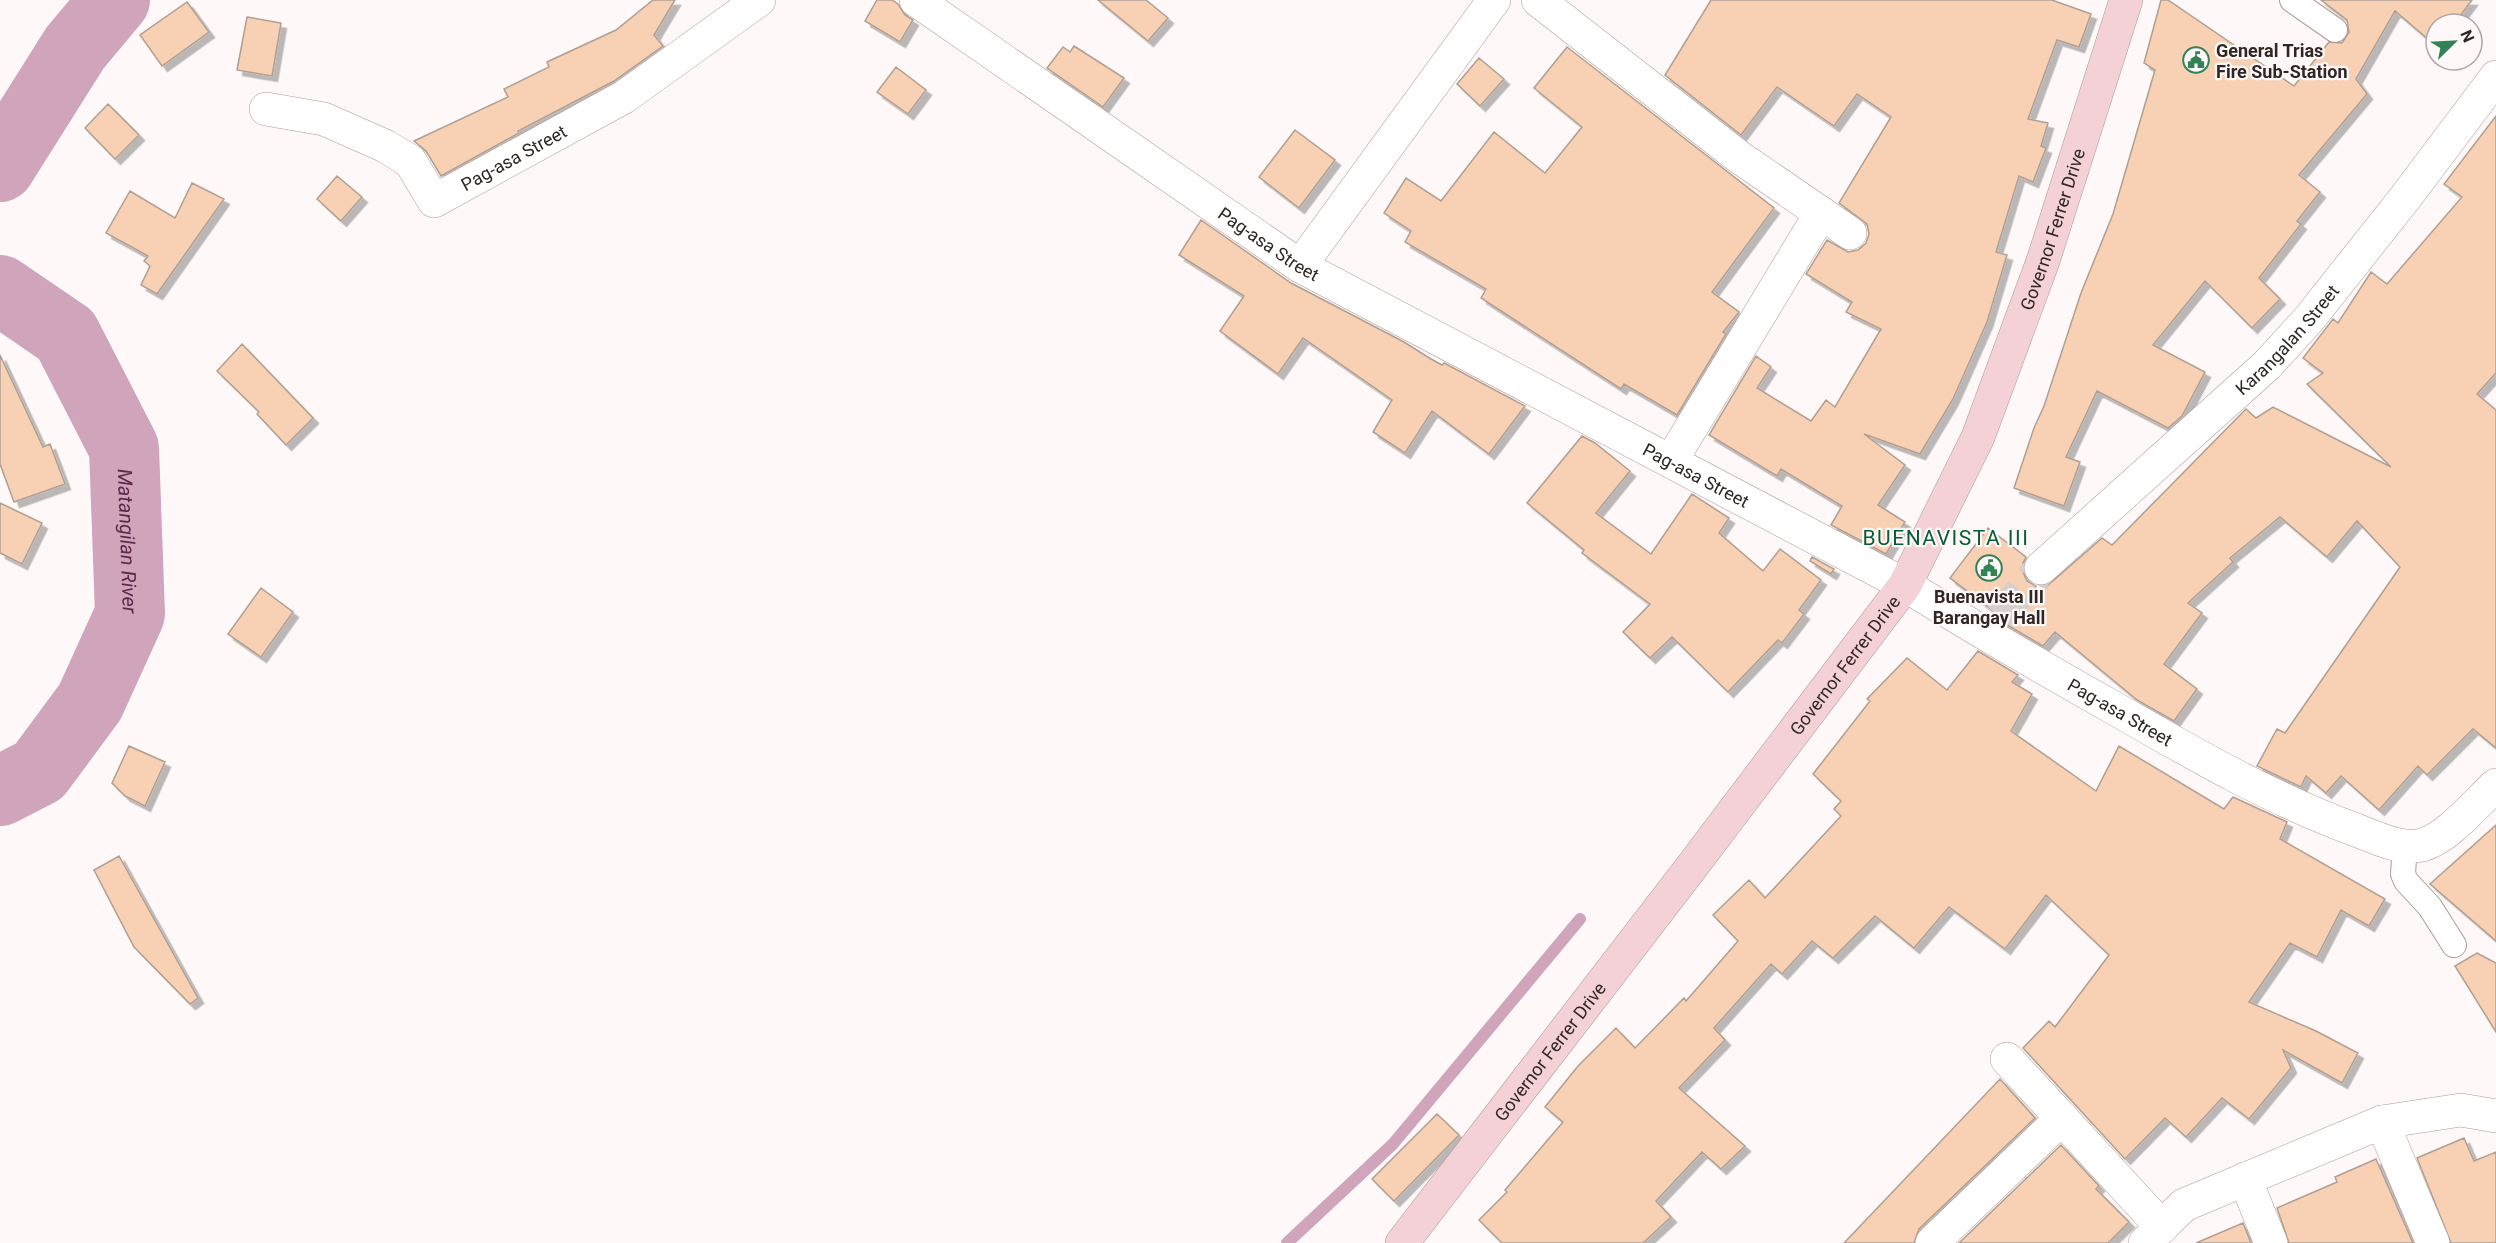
<svg xmlns="http://www.w3.org/2000/svg" width="2496" height="1243" font-family="Roboto,sans-serif">
  <style>
    .lines { fill: none; stroke-linecap: round; stroke-linejoin: round }
    .stream { stroke: #d0a5bc; stroke-width: 12 }
    .river { stroke: #d0a5bc; stroke-width: 70 }
    .building { fill: #f8d0b3; stroke: #b09f92; stroke-width: 1.5; filter: url(#shadow) }
    .street-tunnel { stroke: #d5cfce; stroke-width: 33; stroke-dasharray: 33 16; stroke-linecap: butt }
    .lane-casing { stroke: #af9994; stroke-width: 26 }
    .street-casing { stroke: #af9994; stroke-width: 34 }
    .secondary-casing { stroke: #af9994; stroke-width: 34 }
    .lane { stroke: #fff; stroke-width: 24 }
    .street { stroke: #fff; stroke-width: 33 }
    .secondary { stroke: #f3d1d7; stroke-width: 33 }
    .labels { text-anchor: middle; dominant-baseline: central; stroke-width: 4.5; stroke-linejoin: round; paint-order: stroke }
    .poi-label { font-size: 18px; font-weight: bold; fill: #302725; stroke: #fef9f8; text-anchor: start }
    .street-label { font-size: 18px; fill: #302725; stroke: #fef9f8 }
    .water-label { font-size: 20px; font-style: italic; fill: #5e2849; stroke: #fef9f8 }
    .quarter-label { font-size: 21px; letter-spacing: 1.5px; fill: #075d35; stroke: #fef9f8 }
  </style>
  <defs>
    <filter id="shadow"><feDropShadow dx="5.5" dy="5.5" stdDeviation="0" flood-color="#0004"/></filter>
  </defs>
  <rect width="100%" height="100%" fill="#fef9f8"/>
  <g class="lines">
    <!-- stream -->
    <path class="stream" d="M1287,1243L1393,1144L1580,919"/>
    <!-- river -->
    <g class="river">
      <path d="M0,167L75,48L115,0"/>
      <path id="s1" d="M0,290L66,335L124,448L130,614L90,702L39,771L0,791"/>
    </g>
  </g>
  <!-- building -->
  <path class="building" d="M653,0H675L654,35L663,46L614,81L518,131L519,133L441,176L426,151L414,141L508,97L504,89L549,67L547,62L616,30Z
    M877,0H892L898,4L905,15L913,20L900,42L865,21Z
    M1098,0H1146L1168,18L1148,41Z
    M1711,0H2052L2091,14L2079,47L2057,40L2028,119L2048,123L2041,146L2046,148L2033,182L2019,176L1996,252L2007,255L1987,322L1953,399L1920,454L1864,434L1905,465L1878,505L1905,522L1886,554L1831,525L1842,506L1781,469L1777,476L1709,435L1756,356L1771,367L1757,388L1811,421L1826,400L1835,407L1881,329L1846,312L1852,302L1806,274L1827,240L1848,252L1858,250L1866,243L1869,234L1867,224L1839,203L1891,117L1857,94L1834,126L1777,87L1741,135L1665,75Z
    M2161,0H2168L2294,86L2329,42L2342,43L2349,32L2347,20L2321,0H2472L2454,24H2436V46L2395,11L2356,79L2367,94L2299,175L2320,192L2297,221L2301,224L2259,278L2280,299L2252,328L2205,281L2153,345L2205,372L2182,416L2168,428L2097,391L2066,457L2080,462L2064,506L2014,488L2034,428L2044,406L2081,293L2113,214L2155,70L2144,63Z
    M187,2L209,32L162,66L140,35Z
    M247,17L281,23L272,76L237,70Z
    M1074,46L1124,78L1103,107L1047,68L1063,47L1070,52Z
    M1567,47L1774,208L1712,292L1739,312L1723,332L1726,334L1677,415L1624,384L1621,389L1481,298L1486,289L1405,242L1411,231L1384,213L1406,178L1441,201L1494,132L1545,173L1582,127L1534,88Z
    M1479,58L1504,79L1480,106L1457,84Z
    M896,67L926,90L908,114L877,92Z
    M108,104L139,135L115,159L85,128Z
    M2496,116V373L2477,394L2496,410V748L2473,729L2427,775L2418,766L2379,810L2341,776L2326,793L2306,776L2301,787L2257,766L2277,729L2285,733L2400,567L2357,521L2327,557L2280,517L2230,558L2233,562L2188,603L2202,613L2164,664L2197,689L2174,721L2137,700L2055,632L2043,646L2002,622L2004,619L1950,578L1988,528L2026,557L2023,563V572L2027,581L2036,586L2030,601L2102,538L2112,545L2246,409L2256,418L2273,407L2391,467L2307,384L2323,373L2303,358L2333,319L2338,323L2371,272L2387,284L2462,197L2444,184Z
    M1295,130L1335,160L1299,208L1259,177Z
    M337,176L362,197L341,221L317,199Z
    M192,183L224,199L157,294L141,285L150,266L144,261L148,256L106,233L130,191L175,218Z
    M1201,220L1291,283L1404,342L1431,359L1442,365L1444,363L1525,406L1489,454L1432,411L1405,453L1373,432L1392,400L1303,338L1278,374L1220,331L1244,296L1179,255Z
    M242,344L313,418L286,445L257,414L259,412L217,371Z
    M0,355L43,447L50,444L65,484L14,502L0,464Z
    M1582,436L1595,443L1630,471L1596,513L1651,554L1692,494L1729,518L1719,533L1763,571L1780,549L1821,580L1799,610L1804,614L1782,643L1778,640L1728,692L1672,637L1650,658L1623,632L1650,604L1582,553L1584,550L1527,503Z
    M0,503L42,523L22,564L0,553Z
    M1812,557L1834,569L1831,574L1810,561Z
    M261,588L293,612L261,657L228,634Z
    M1978,651L2018,675L2012,682L2032,694L2011,731L2096,791L2119,746L2224,809L2233,797L2287,822L2280,839L2385,899L2369,926L2341,910L2317,957L2290,943L2249,1002L2316,1031L2358,1053L2342,1083L2283,1050L2291,1068L2249,1119L2222,1098L2186,1137L2165,1118L2125,1159L2023,1048L2049,1021L2055,1027L2109,955L2046,895L2005,949L1949,907L1914,948L1875,916L1833,958L1812,941L1782,974L1771,964L1714,1028L1725,1040L1679,1088L1745,1146L1721,1169L1702,1152L1656,1201L1671,1217L1643,1243H1502L1479,1220L1507,1192L1505,1190L1563,1122L1545,1107L1578,1066L1616,1028L1635,1048L1684,998L1686,1001L1738,941L1713,915L1749,880L1765,898L1841,816L1834,809L1841,801L1813,774L1870,701L1867,699L1907,658L1947,690Z
    M129,746L165,762L145,806L125,796L112,783Z
    M2496,825V941L2430,884Z
    M119,856L198,998L190,1004L134,947L94,870Z
    M2477,953L2496,963V1032L2455,966Z
    M2000,1079L2035,1118L1919,1229L1914,1243H1844Z
    M1437,1114L1459,1135L1394,1201L1372,1179Z
    M2464,1138L2474,1161L2496,1152V1243H2451L2417,1158Z
    M2061,1145L2099,1186L2096,1189L2129,1222L2108,1243H1959Z
    M2376,1159L2413,1243H2289L2277,1208L2337,1182L2335,1177Z
    M2243,1223L2251,1243H2196Z"/>
  <g class="lines">
    <!-- street-tunnel -->
    <path class="street-tunnel" d="M2000,617L2041,568"/>
    <!-- lane casing -->
    <g class="lane-casing">
      <path id="lane" d="M2292,0L2335,30
        M2405,845L2403,874L2406,881L2430,907L2454,945"/>
    </g>
    <!-- street casing -->
    <g class="street-casing">
      <g id="street">
        <path id="s2" d="M916,0L1300,266L1905,585C1976,629 2048,671 2121,712C2197,756 2274,800 2356,830C2376,838 2401,850 2422,845C2448,838 2476,803 2496,785"/>
        <path d="M1538,0L1739,157L1850,233"/>
        <path id="s3" d="M266,109L324,119L385,146L410,161L434,201L624,97L759,0"/>
        <path d="M1300,266L1494,0"/>
        <path d="M1671,461L1821,213"/>
        <path id="s4" d="M2041,568L2267,365L2309,319L2405,198L2496,77"/>
        <path d="M2007,1059L2162,1227"/>
        <path d="M2382,1122L2433,1243"/>
        <path d="M2245,1179L2271,1243"/>
        <path d="M1932,1243L2062,1118"/>
        <path d="M2145,1243L2184,1205L2382,1122L2461,1110L2496,1116"/>
      </g>
    </g>
    <!-- secondary casing -->
    <g class="secondary-casing">
      <g id="secondary">
        <path id="s5" d="M1402,1243L1690,869L1905,585L1978,437L2043,261L2126,0"/>
      </g>
    </g>
    <!-- lane -->
    <use href="#lane" class="lane"/>
    <!-- street -->
    <use href="#street" class="street"/>
    <!-- secondary -->
    <use href="#secondary" class="secondary"/>
  </g>
  <!-- icons -->
  <defs>
    <g id="civic-ring" transform="scale(1.35)"><circle r="9.5" fill="#fef9f8" stroke="#318355" stroke-width="1.5"/><path d="M-.6-6.5H3V-4.5H.6V-3L4-1V1h2V6H-6V1h2V-1L-.6-3ZM-1.2 2.5V6h2.4V2.5Z" fill="#318355"/></g>
  </defs>
  <g fill-rule="evenodd">
    <use href="#civic-ring" x="2196" y="60"/>
    <use href="#civic-ring" x="1989" y="568"/>
  </g>
  <g class="labels">
    <!-- poi labels -->
    <g class="poi-label">
      <text x="2216" y="50">General Trias<tspan x="2216" dy="21">Fire Sub-Station</tspan></text>
      <text x="1989" y="596" text-anchor="middle">Buenavista III<tspan x="1989" dy="21">Barangay Hall</tspan></text>
    </g>
    <!-- street labels -->
    <g class="street-label">
      <text stroke="none"><textPath href="#s3" startOffset="292">Pag-asa Street</textPath></text>
      <text stroke="none"><textPath href="#s5" startOffset="1214">Governor Ferrer Drive</textPath></text>
      <text stroke="none"><textPath href="#s2" startOffset="429">Pag-asa Street</textPath></text>
      <text stroke="none"><textPath href="#s4" startOffset="336">Karangalan Street</textPath></text>
      <text stroke="none"><textPath href="#s2" startOffset="915">Pag-asa Street</textPath></text>
      <text stroke="none"><textPath href="#s5" startOffset="728">Governor Ferrer Drive</textPath></text>
      <text stroke="none"><textPath href="#s2" startOffset="1401">Pag-asa Street</textPath></text>
      <text stroke="none"><textPath href="#s5" startOffset="242">Governor Ferrer Drive</textPath></text>
    </g>
    <!-- water labels -->
    <g class="water-label">
      <text stroke="none"><textPath href="#s1" startOffset="300">Matangilan River</textPath></text>
    </g>
    <!-- quarter labels -->
    <g class="quarter-label">
      <text x="1946" y="538">BUENAVISTA III</text>
    </g>
  </g>
  <!-- north arrow -->
  <g transform="translate(2454 42) rotate(66)"><circle r="28" fill="#fef9f8" stroke="#aca5a4" stroke-width="1.5"/>
  <path d="M0-4.5L10 22L0 15L-10 22Z" fill="#318355"/>
  <text y="-9" font-size="16" font-weight="bold" text-anchor="middle" fill="#302725">N</text>
  </g>
</svg>
